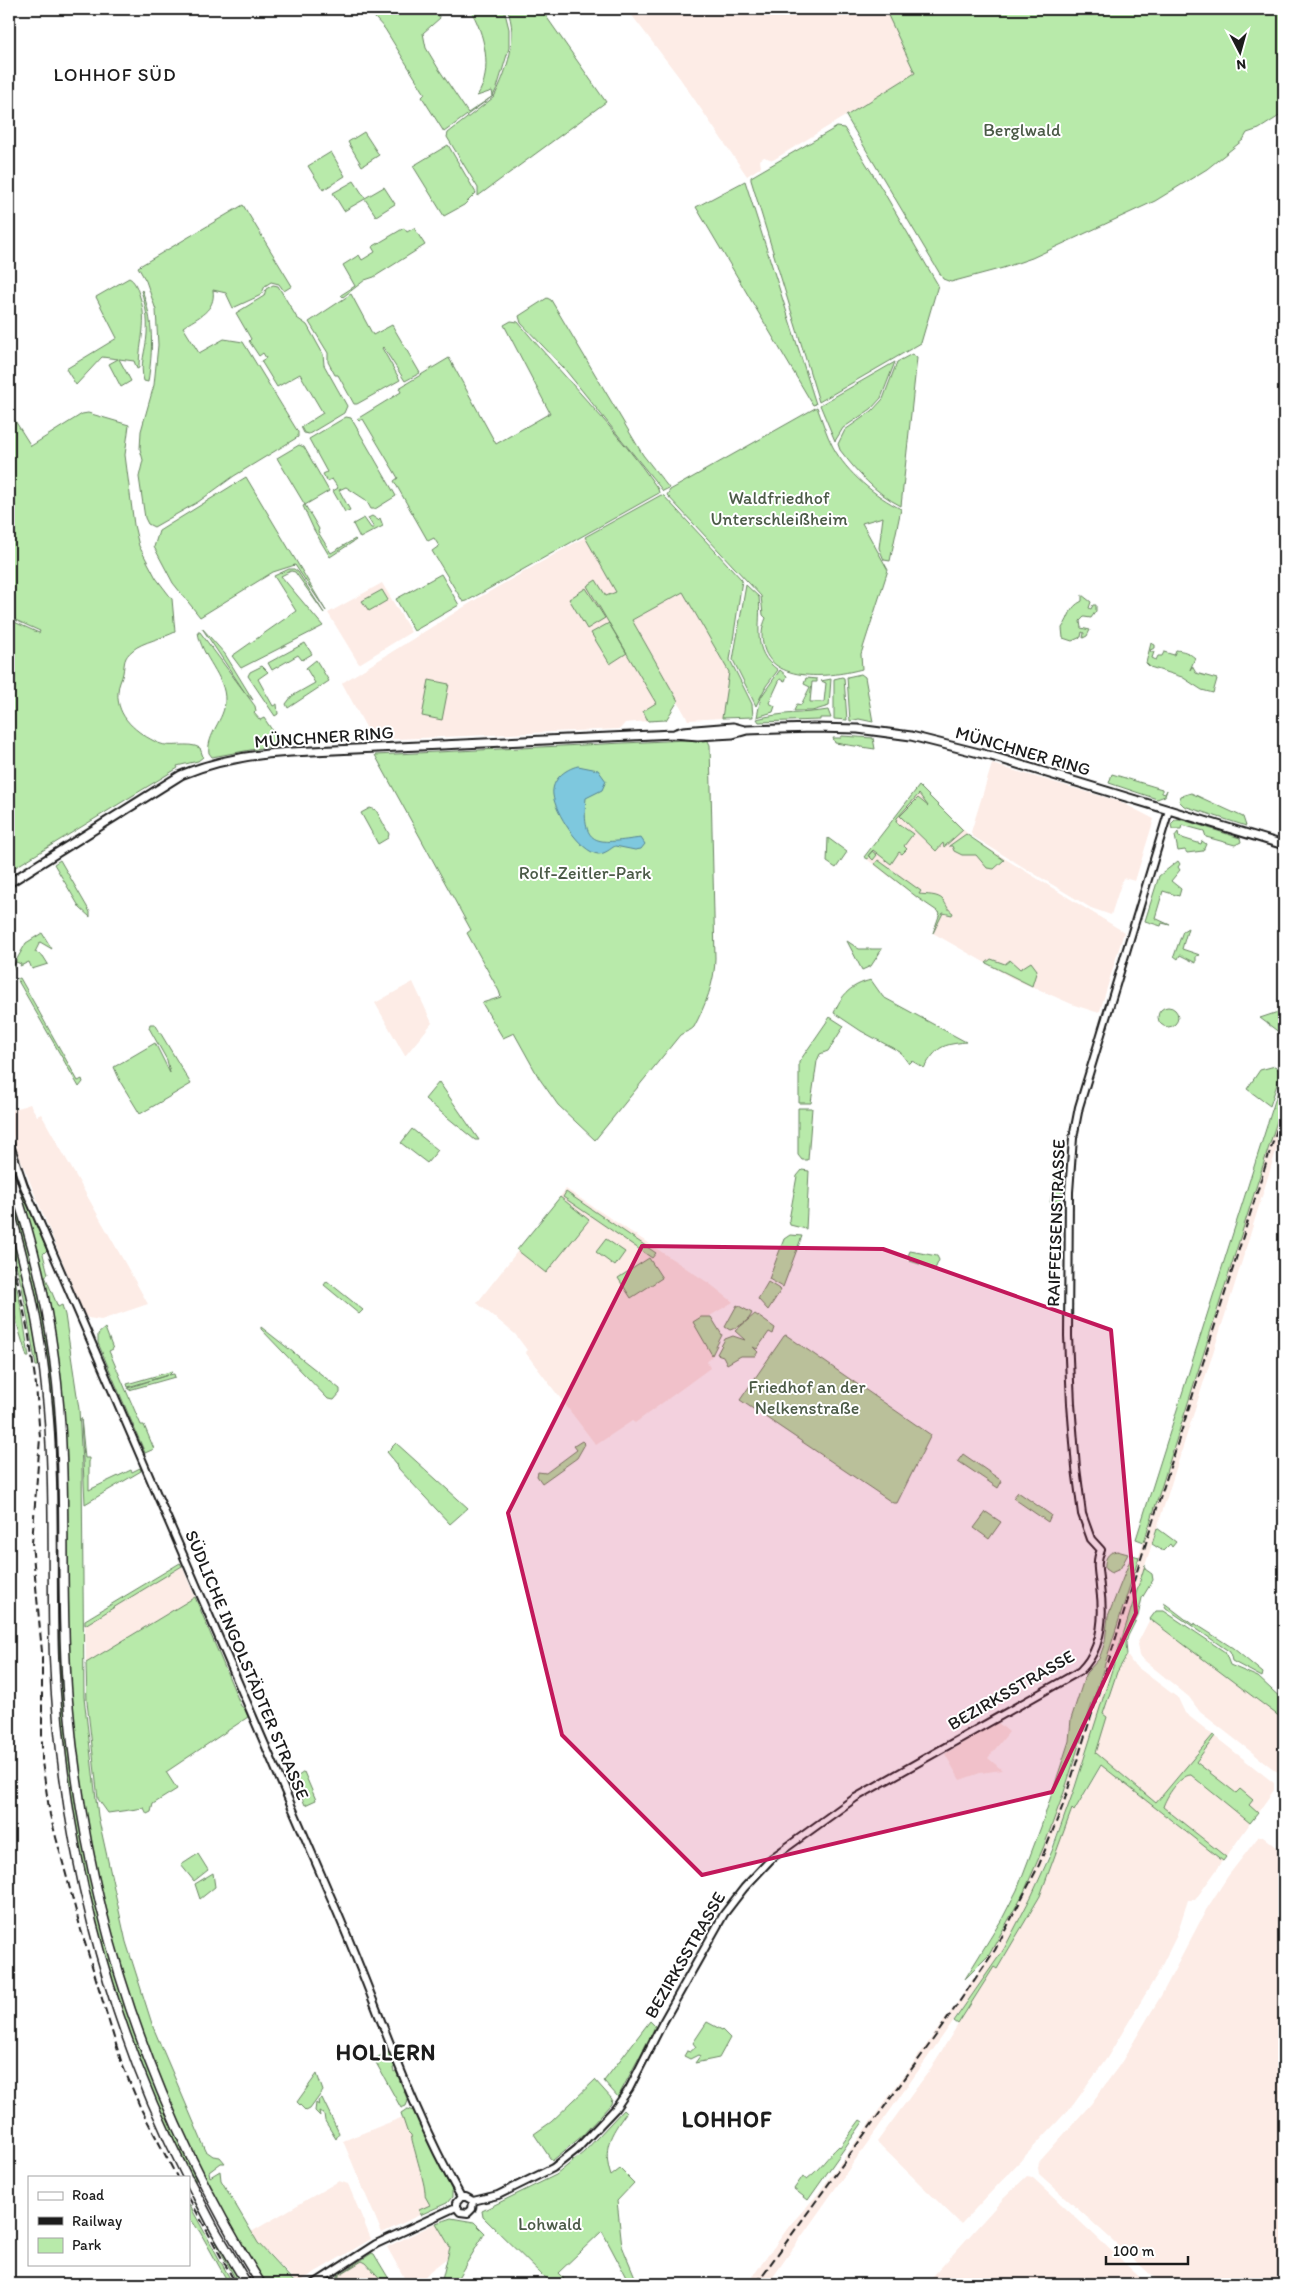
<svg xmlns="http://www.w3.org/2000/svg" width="1293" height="2293" font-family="Itim,sans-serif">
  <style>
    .built { fill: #fdece6 }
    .green { fill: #b8eaaa; stroke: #6a8363 }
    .water { fill: #7ec8de; stroke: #578390 }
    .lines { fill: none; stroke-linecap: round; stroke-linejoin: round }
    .tertiary-casing { stroke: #1c1c1c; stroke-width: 10 }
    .secondary-casing { stroke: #1c1c1c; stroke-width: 11 }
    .primary-casing { stroke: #1c1c1c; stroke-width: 11 }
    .tertiary { stroke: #fff; stroke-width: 6 }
    .secondary { stroke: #fff; stroke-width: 7 }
    .primary { stroke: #fff; stroke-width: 8 }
    .rail { stroke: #1c1c1c; stroke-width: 2; stroke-dasharray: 8 4; stroke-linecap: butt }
    .marked { fill: #c2185b; fill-opacity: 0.2; stroke: #c2185b; stroke-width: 4; stroke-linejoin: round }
    .labels { text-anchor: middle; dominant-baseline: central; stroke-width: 4; stroke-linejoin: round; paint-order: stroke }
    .park-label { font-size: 18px; fill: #4b5a47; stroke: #fff }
    .street-label { font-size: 18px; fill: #1c1c1c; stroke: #fff }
    .neighbourhood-label { font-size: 19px; letter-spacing: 1px; fill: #1c1c1c; stroke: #fff }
    .district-label { font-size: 22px; font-weight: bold; letter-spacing: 1px; fill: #1c1c1c; stroke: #fff }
  </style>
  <rect width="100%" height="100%" fill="#fff"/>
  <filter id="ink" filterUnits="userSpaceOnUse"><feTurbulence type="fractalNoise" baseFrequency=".02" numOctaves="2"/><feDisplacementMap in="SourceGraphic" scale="10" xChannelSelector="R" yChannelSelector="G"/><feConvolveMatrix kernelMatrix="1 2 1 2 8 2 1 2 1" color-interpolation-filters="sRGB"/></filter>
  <g filter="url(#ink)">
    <!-- built -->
    <path class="built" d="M627,9H885L916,73L773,160L764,157L760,160L761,167L747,176L679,77Z
      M585,537L616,592L606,597L596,580L588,586L657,703L643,711L648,721L625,723L620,729L373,740L342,683L480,597Z
      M382,583L411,632L359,664L328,613Z
      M683,592L729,672L722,718L688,720L632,620Z
      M992,764L1121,802L1154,819L1135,881L1123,878L1111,915L1091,908L972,836L971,832Z
      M919,786L973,839L1124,932L1100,1011L1096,1012L1074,1005L1012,978L933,933L940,913L918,898L864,857Z
      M413,982L432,1023L405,1056L375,1003Z
      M1284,1099V1125L1234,1287L1068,1807L1032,1895L1004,1949L768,2284H747L790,2225L817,2195L957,2003L989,1955L1024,1892L1064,1792Z
      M30,1104L37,1116L41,1114L148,1304L101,1320L88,1318L84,1314L18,1153L9,1122V1111Z
      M566,1189L710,1284L733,1302L705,1319L714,1353L707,1362L710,1368L635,1423L632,1421L596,1445L525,1352L527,1350L515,1334L477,1303Z
      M182,1566L195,1597L86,1663L85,1625Z
      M1150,1619L1284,1720V1774L1276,1771L1200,1712L1189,1697L1139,1656L1137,1644Z
      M1127,1655L1133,1664L1178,1698L1185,1713L1274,1783V1790L1226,1857L1121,1775L1096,1753L1107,1717L1103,1714L1117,1672Z
      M997,1722L1009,1732L988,1758L1002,1770L980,1773L960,1780L945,1754Z
      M1102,1765L1223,1861L1195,1900H1188L1176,1937L1157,1975L1107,2058L1073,2105L961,2224L877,2142L929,2071L994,1967L998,1968L1040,1896L1072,1809L1075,1810Z
      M1259,1836H1263L1284,1853V2284H1161L1048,2182L1039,2174L1038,2168L1039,2162L1091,2104L1121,2063L1162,1994L1206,1910L1228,1876Z
      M413,2113L451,2200L382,2233L343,2141Z
      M1027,2176L1032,2177L1147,2284H926L1003,2199Z
      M339,2181L348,2184L371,2239L297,2283L258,2243L251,2232Z
      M436,2223L450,2247L447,2258L430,2271L418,2284L406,2281L387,2247Z
      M362,2261L366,2263L385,2284H338L339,2275Z"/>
    <!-- green -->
    <path class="green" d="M367,9H434L440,18L423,33L426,48L438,68L468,113L493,96L492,91L477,96C494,71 484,32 470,9H504L509,29V48L497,88L493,96L444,132L422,97L425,94L385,29Z
      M507,9H541L606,102L478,196V188L447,137L448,133L494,97C507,71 519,37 507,9Z
      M885,9H1270L1284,12V113L1259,129L1247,133L1243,140L1207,169L1155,201L1032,258L1003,268L951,282L943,279L846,116L915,73Z
      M837,127L844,128L882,189L938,285L921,343L819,402L751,180V177Z
      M364,132L379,155L362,166L348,142Z
      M448,145L476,193L464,205L444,216L413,166Z
      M331,152L345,176L323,190L308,166Z
      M354,181L365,198L384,187L395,204L376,216L365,199L344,211L333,193Z
      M745,181L816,404L813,405L696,207Z
      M243,205L292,286L284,291L279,284L271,282L265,286L261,295L233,308L226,293L213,290C216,311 198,317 183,327L199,353L224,339L243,342L298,432V437L234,476L198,502L154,527L148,524L145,518L139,477L143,460L140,449L141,431L154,385L158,345L156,310L146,281L138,267Z
      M404,228L407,232L414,228L425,245L374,277L365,280L343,297L341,295L355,286L343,265L359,255L362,260L375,252L372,247Z
      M129,278C135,281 137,288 139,294C149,322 139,340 139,368L137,369L134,361L119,359L131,381L121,387L109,364L118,359L102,357L76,385L66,369L117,338L96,297Z
      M273,285L278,286L297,318L307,325L323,354L324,365L347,406L344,413L309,434L304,433L301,427L323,413L300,374L277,387L261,361L266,358L263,353L259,356L249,341L251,339L236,313L264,296L266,289Z
      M142,290C154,322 153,349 148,382L144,381C139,364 146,351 147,334C148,319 146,306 141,291Z
      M351,294L373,335L392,325L420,373L405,381L383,347L382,348L400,380L357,404H354L338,375H335L328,362V353L309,322Z
      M547,298L551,300L643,455L669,488L663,491L563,367L521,323L519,316Z
      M511,321L518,322C564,378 617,429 658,489L659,493L467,601L463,602L432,551L439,546L434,538L428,541L394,481L398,478L363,419L359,421L357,419L401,392L399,388L449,358L496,444L550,413L504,325Z
      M912,354L917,358L901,506C875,493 857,472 840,450L838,444L845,430L872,411L883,399L897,362Z
      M895,362L881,398L871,409L843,428L835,441L820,405Z
      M817,407C822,420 826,434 833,447C847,473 875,496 901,509L890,561L884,560L879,548L883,517L862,523L888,570L861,654L862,669C833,677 771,685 763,644C761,635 762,627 766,618L763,615L761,596L667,495L670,490Z
      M88,413L129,425L125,455L134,525L139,546L156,578L172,599L175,632C164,638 142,642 133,650C123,658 125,662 123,673C122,679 118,685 118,692C116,717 137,733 158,743C172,749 187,741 200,748L203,757L198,761L177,766L178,768L9,871V623L12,621L39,633L40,631L13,619L9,621V418L12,416L31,446L82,414Z
      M346,417L351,418L396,496L375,509H371L366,500L346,487L339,490L350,510L345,512L333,491L338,488L332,479L327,481L323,474L327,472L309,439Z
      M299,445L304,447L329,491L305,505L319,529L318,532L331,553L355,539L356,540L330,557L314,530L303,506L305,505L277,458Z
      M246,477L326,611L295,565L273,572L200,617L173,583L154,547L159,531Z
      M661,495L664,496L742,580L730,660L752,704L753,717L722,718L729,672L683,592L632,620L678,701L666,720L648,721L643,711L656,703L587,586L596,580L606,596L616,592L585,537Z
      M372,516L378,520L380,518L383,526L360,538L353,524L364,518L371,528H374L368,518Z
      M289,569H294L298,572L324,613L295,572L291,571L281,576L323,626L241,668L232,656L296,611L274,576Z
      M441,574L459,605L414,631L396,599Z
      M746,585L759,597C762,626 750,650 778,670L766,686L756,706L733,660Z
      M586,588L605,618L587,629L569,599Z
      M382,590L388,600L369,611L362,601Z
      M1082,595L1091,602L1089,608L1091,609L1093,605H1096V611L1091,618L1084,617L1080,621L1081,628L1090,630L1087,636L1083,638L1084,633L1082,632L1081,637L1072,641L1063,638L1062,628C1071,616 1068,608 1082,601Z
      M609,623L627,653L610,664L591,633Z
      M202,628L225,654L253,700L246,694Z
      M198,632H200L255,706L256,711L254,713L260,720L264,718L278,739V745L212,757L209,753C206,735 225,719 225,701C226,676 201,657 198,632Z
      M305,643L312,654L302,660L298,655L272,670L268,663Z
      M1151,643L1155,645V648L1150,650L1151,652H1154L1152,658L1156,660L1158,656H1162L1164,652L1174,655L1176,650C1184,651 1188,652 1195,658L1190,670L1192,666L1196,673L1217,679L1213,693L1202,690L1182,677L1150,667L1146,663Z
      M316,660L329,681L288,708L286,704L292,696L315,683L306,668Z
      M262,666L268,672L258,679L273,706L277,704L278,714L275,716L248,676L250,672Z
      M780,670L787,676L785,681L780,679L769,703L775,706L773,712L757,717L761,697Z
      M861,674L865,677L873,722L859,719L850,721L847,677Z
      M842,677L844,678L847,720L834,719V679Z
      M806,678L817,679V682H812L810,702H824L826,683L821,681L831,679L829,706L812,711H794L797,704L801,705L810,687L804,684Z
      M429,680L449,684L442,720L422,716Z
      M828,710L831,718H820V720L759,722L757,719C781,712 804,714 828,710Z
      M842,736L873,738L875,749L835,743L833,738H841Z
      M707,739L710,745L715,958C715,982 705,1006 694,1027C691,1031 684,1032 680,1035L595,1140L558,1105L539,1078L514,1033L503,1038L482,1003L501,997L499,991L467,933L471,930L375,755Z
      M1112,774L1162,789V793L1165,794L1167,790L1165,796L1157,799L1109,783Z
      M919,786L963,830L944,847L943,843L936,851L900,816L918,798L928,806L919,794L897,818L896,822L913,834L904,846L907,849L902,854L899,852L891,864L873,850L868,856L872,851L877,855L873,860L869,856L868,859L864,857Z
      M1191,793L1243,817L1246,826L1184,806L1179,801L1181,796Z
      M370,808L376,810L389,834L388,838L378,844L361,813Z
      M1175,820H1183L1240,838L1241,842L1235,845L1206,837L1204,831L1182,825L1181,829H1172L1171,824Z
      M1178,832L1179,837L1201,844L1202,841L1206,844L1203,851L1187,853L1185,850L1178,851L1175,836Z
      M966,834L1004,860L994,869L987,868L976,855H962L954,851L952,846H949Z
      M828,838L847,852L836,868L827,862Z
      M60,860L90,912V917L80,908L54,864Z
      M878,860L921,891L919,894C926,895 938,894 943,900C947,905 947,909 953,913L952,915L943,913L933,933L940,913L918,898L875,864Z
      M1178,861L1180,864L1178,867L1180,870L1171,881L1181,889L1179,896L1163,891L1155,918L1170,925L1162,923L1161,926L1145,921L1159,876Z
      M1188,928L1182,949L1200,955L1196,956V963L1180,955L1178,959L1174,956L1183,931Z
      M42,933L52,949L40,942L35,952L43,956L48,964L32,969L29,962L20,966L21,964L16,962L9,974V973L26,943Z
      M847,941L859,949H882L871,966L862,970Z
      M991,959L1005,964L1010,960L1020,969L1031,962L1037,970L1032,986L986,963Z
      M20,978L78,1081L82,1079L83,1082L79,1087L17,979Z
      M871,980L883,997L966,1042C941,1045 938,1046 924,1068L912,1061L909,1064L900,1052L861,1031L834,1013C842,994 851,985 871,980Z
      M1158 1017a10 10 0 1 1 20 0a10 10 0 1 1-20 0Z
      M1284,1010V1036L1260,1018Z
      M830,1017L844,1026L828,1051L820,1054L817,1061L811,1103H799V1062Z
      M150,1024H155L191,1084L140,1114L121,1083L114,1067L155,1043L170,1073L167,1060L149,1028Z
      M1275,1066L1281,1072L1270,1106L1247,1089L1260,1070Z
      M439,1082L479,1140H475L425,1099Z
      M1278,1091L1284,1092V1099L1144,1542L1136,1539Z
      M798,1108H812L808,1160H802L798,1155Z
      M412,1129L438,1150L427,1163L401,1143Z
      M9,1154L47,1250L43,1254L48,1274L45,1276L58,1307L62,1305L65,1315L79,1409L82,1465L84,1697L98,1816L126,1942L153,2027L206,2151L213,2156L220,2157L225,2163H221L209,2172L210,2177L220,2171L221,2180L258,2243L296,2284H265C149,2105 78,1884 69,1671C66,1600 69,1530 66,1459C61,1357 45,1257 9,1161Z
      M1058,1168L1062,1169V1197L1059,1201L1050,1202Z
      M802,1170L809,1171L806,1229L790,1225L789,1220L797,1176Z
      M9,1183C37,1266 53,1352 58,1440C63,1529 58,1618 65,1707C78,1875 125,2028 196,2180L194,2181C124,2046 78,1895 64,1743C54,1641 62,1539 55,1437C49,1353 33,1272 9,1192Z
      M566,1192L656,1253L652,1258L563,1197Z
      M560,1197L589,1220L546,1273L517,1250Z
      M9,1219C22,1267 33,1316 40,1366H36L23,1292L9,1236Z
      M790,1235L802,1236L783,1287L769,1279L784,1239Z
      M606,1239L625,1252L615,1266L596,1252Z
      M910,1251L937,1256L939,1260L935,1269L910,1261L908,1256Z
      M9,1253L22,1311L29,1357H27L9,1297Z
      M649,1258L662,1278L631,1298L618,1278Z
      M327,1281L363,1310L359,1314L324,1285Z
      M768,1282L781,1290L768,1310L758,1299Z
      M737,1305L752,1313C749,1321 739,1327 730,1330L725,1327Z
      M755,1314L775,1328L773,1334L769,1332L757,1349L753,1347L758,1352L755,1356H741L727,1364L723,1356L717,1354L725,1339L733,1336L745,1340L735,1331Z
      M701,1317H711L722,1335L712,1355L693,1322Z
      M105,1328L113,1349L109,1351L141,1425H144L154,1449L145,1453L98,1343V1334Z
      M261,1329V1327L340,1389V1393L334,1400L328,1399Z
      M786,1335L931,1435L897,1503H893L740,1400L784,1336Z
      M173,1371L169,1375L174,1374L175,1377L129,1390L128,1388L168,1375L128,1387L127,1384Z
      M81,1418L85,1458H89V1490L131,1470L132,1472L140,1468L141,1471L85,1504Z
      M582,1441L585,1444L577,1458L542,1483L537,1476L538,1472L546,1473L577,1450L574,1446Z
      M396,1443L468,1508L450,1524L398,1468L397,1464L387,1452Z
      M963,1454L1002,1481L998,1488L958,1461Z
      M1018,1492L1051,1515L1048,1522L1013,1498Z
      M986,1512L1001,1522L989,1539L974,1528Z
      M1157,1528L1176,1542L1172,1547L1170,1544L1163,1551L1152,1544Z
      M1117,1551L1128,1554L1120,1569L1111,1573L1105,1569C1104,1560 1107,1552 1117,1551Z
      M1132,1555L1139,1557L1064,1792L1044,1846L1024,1892L989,1955L965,1979L1002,1919L1017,1890L1041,1827L1069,1741L1071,1719L1086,1673L1099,1659L1105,1642L1108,1616Z
      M180,1563L182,1566L85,1625V1620Z
      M1145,1565V1569L1152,1574L1153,1580L1142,1598L1138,1616L1128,1636L1126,1643L1127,1655L1117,1672L1103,1714L1107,1717L1096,1753L1156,1803L1213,1735L1215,1736L1196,1762L1236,1793L1240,1789L1253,1800L1249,1805L1258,1813L1250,1823L1191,1775C1180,1775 1166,1797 1163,1807L1226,1857L1223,1861L1101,1765L1074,1811L1072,1809L1040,1896L997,1969L994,1967L958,2024L954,2021L1004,1949L1032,1895L1052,1851L1075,1787Z
      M195,1597L241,1706L245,1709L248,1717L166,1772L177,1789L153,1804L151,1812L147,1814L144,1808L108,1813L98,1799L87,1702L86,1663Z
      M1163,1602L1193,1625L1194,1623L1233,1648L1263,1673L1262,1677L1232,1661L1230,1652L1166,1608Z
      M1156,1611H1164L1225,1652L1230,1665L1258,1677L1284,1701V1720L1150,1619Z
      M304,1772L316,1800L305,1805L294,1779Z
      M198,1854L208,1870L194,1881L181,1865Z
      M213,1873L215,1887L200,1899L195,1884Z
      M650,2021L655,2026L652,2033L618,2097L604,2081Z
      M707,2022L722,2030L730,2038L719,2058L695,2063L700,2056L698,2055L690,2059L684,2056L687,2051L690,2052L696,2047L693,2043Z
      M384,2051L388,2052L395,2067L393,2068L394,2072L396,2071L408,2101L406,2106L401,2108L374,2059L384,2054Z
      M317,2074L323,2091L310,2109L306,2111L297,2102Z
      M595,2080L612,2099L611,2104L582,2136L552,2161L534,2134L551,2122Z
      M322,2098L339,2133L336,2139L325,2121L324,2114L319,2111L320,2116L315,2111L316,2103L319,2105L318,2101Z
      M407,2109L414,2111L452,2191V2197L447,2203L420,2215L419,2210L430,2205L425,2196C427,2189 413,2147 411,2135L407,2131L401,2113Z
      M623,2110L626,2113C610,2135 602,2148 611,2176L620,2169L634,2183L617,2201L622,2246L638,2284H630L602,2231L558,2273L569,2284H551L483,2217L482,2211L556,2175L584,2152Z
      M860,2120L863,2122L808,2200L794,2189L803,2176L807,2179C820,2169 827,2157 839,2146L840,2147Z
      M193,2199L243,2284H238Z
      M189,2204L233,2284H229L200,2232L189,2217Z
      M451,2218L474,2222L485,2233L454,2284H441L450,2247L436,2223Z
      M372,2253L374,2254L392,2284H385L366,2263L362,2261L339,2275L338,2284H335L337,2283V2276Z"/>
    <!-- water -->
    <path class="water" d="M578,766L598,770L606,781L602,790L586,798C581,850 600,843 641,838L645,844L641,849L635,850L615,846C610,849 605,854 598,854C580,852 555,812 553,795C551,780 565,769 578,766Z"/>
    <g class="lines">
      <!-- tertiary casing -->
      <g class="tertiary-casing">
        <path id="tertiary" d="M9,1142L24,1186C126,1421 227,1657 329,1893C374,1994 406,2101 461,2197
          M473,2201L498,2195L553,2168L577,2149L615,2109L629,2089L662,2024L724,1914L744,1888L772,1858L855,1798L1080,1671C1102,1650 1104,1616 1100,1587C1099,1574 1095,1562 1101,1550L1091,1539L1082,1514L1076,1468L1071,1404L1068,1336L1069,1192L1073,1138L1079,1107L1169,810
          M456,2207L460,2212L468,2213L472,2209L473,2201
          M456,2207V2203L461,2197H466L473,2201
          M314,2284L376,2244L456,2207"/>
      </g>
      <!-- secondary casing -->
      <g class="secondary-casing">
        <path id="secondary" d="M676,733L683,731L733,727L744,730
          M9,883L181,775C215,761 254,754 291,752L674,734L698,736L733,734L747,730L813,728L858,729L911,736L991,756L1284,845"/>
      </g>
      <!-- primary casing -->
      <g class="primary-casing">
        <path id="primary" d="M9,1173C42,1263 59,1361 62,1457C65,1538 61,1620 68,1701C85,1912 149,2105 261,2284
          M9,1207C26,1266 40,1326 46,1387C56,1477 51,1568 54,1657C61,1837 105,2016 187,2177
          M189,2180L215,2230L247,2284"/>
      </g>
      <!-- tertiary -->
      <use href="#tertiary" class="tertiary"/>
      <!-- secondary -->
      <use href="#secondary" class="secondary"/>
      <!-- primary -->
      <use href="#primary" class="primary"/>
      <!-- rail -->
      <path class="rail" d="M9,1240L29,1336L36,1385L40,1438L32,1543L42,1652V1762L50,1815L81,1930L122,2064L141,2109L177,2177
        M189,2198L236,2284
        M756,2284L937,2034L995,1950L1039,1865L1063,1805L1284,1107"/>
    </g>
  </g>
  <!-- marked area -->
  <path class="marked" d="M642,1246L883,1249L1111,1330L1136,1613L1052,1792L702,1875L562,1735L508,1513Z"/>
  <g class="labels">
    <!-- park labels -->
    <g class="park-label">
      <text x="1022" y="130">Berglwald</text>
      <text x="779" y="498">Waldfriedhof<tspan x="779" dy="21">Unterschleißheim</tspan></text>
      <text x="585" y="873">Rolf-Zeitler-Park</text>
      <text x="807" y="1387">Friedhof an der<tspan x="807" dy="21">Nelkenstraße</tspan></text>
      <text x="550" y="2224">Lohwald</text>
    </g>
    <!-- street labels -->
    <g class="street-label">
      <text transform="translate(324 737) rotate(-4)">MÜNCHNER RING</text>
      <text transform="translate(1023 751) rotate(16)">MÜNCHNER RING</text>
      <text transform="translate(1056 1223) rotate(-88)">RAIFFEISENSTRASSE</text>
      <text transform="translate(247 1665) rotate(67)">SÜDLICHE INGOLSTÄDTER STRASSE</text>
      <text transform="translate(1011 1690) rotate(-30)">BEZIRKSSTRASSE</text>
      <text transform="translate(685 1955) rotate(-60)">BEZIRKSSTRASSE</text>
    </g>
    <!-- neighbourhood labels -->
    <g class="neighbourhood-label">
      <text x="115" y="74">LOHHOF SÜD</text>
    </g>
    <!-- district labels -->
    <g class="district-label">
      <text x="386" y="2052">HOLLERN</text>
      <text x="727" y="2119">LOHHOF</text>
    </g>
  </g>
  <!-- margin -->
  <rect width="1293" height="2293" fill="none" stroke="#fff" stroke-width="30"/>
  <rect x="15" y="15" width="1263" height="2263" fill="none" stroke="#1c1c1c" stroke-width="2" filter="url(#ink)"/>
  <!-- legend -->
  <rect x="28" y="2176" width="162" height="90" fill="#ffffff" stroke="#a4a4a4"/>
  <rect x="38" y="2192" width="25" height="8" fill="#ffffff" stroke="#a4a4a4"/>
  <text x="72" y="2200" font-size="15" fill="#1c1c1c">Road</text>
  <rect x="38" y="2217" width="25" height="8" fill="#1c1c1c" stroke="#a4a4a4"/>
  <text x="72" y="2226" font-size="15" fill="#1c1c1c">Railway</text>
  <rect x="38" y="2238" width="25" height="15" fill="#b8eaaa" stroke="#a4a4a4"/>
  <text x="72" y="2250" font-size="15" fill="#1c1c1c">Park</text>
  <!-- north arrow -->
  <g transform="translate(1240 52) rotate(174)" stroke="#ffffff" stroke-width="4" paint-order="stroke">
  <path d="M0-4L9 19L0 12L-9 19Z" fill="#1c1c1c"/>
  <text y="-8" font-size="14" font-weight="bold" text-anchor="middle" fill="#1c1c1c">N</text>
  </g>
  <!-- scale -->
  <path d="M1106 2256v8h82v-8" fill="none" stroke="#1c1c1c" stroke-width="2.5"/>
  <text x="1113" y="2256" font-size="15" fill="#1c1c1c" stroke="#ffffff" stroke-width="4" paint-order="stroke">100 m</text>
</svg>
